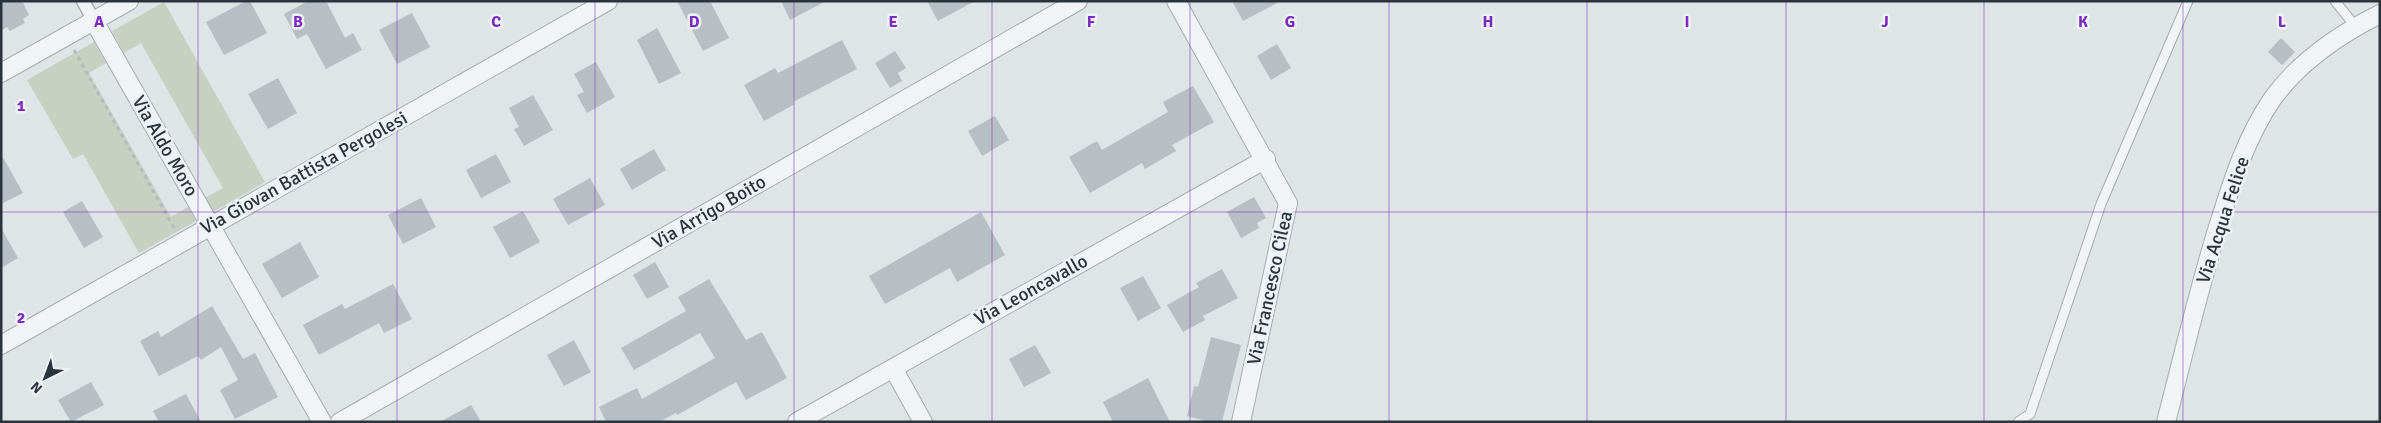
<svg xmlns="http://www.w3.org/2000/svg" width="2381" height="423" font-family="Signika,sans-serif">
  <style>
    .green { fill: #c7d0c1 }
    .building { fill: #b7bec4 }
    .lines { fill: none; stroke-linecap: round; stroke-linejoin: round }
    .service-casing { stroke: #a5acb1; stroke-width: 11 }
    .pedestrian-casing { stroke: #a5acb1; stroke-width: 15 }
    .minor-casing { stroke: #a5acb1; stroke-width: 20 }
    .path { stroke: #b5babe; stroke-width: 3; stroke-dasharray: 4 4; stroke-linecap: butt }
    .service { stroke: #f1f4f6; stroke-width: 9 }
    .pedestrian { stroke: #f1f4f6; stroke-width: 12 }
    .minor { stroke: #f1f4f6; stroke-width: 18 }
    .grid { fill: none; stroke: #7b2cbf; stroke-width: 1; stroke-opacity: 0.55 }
    .labels { text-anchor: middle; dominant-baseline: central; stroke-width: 5; stroke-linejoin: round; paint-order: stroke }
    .street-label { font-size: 19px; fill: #29343d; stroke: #eef2f5 }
    .grid-label { font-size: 16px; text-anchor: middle; font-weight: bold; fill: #7b2cbf; stroke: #eef2f5; stroke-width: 5; stroke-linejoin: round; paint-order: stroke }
  </style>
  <rect width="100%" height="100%" fill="#dfe4e7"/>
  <!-- green -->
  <path class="green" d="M164,2L265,182L213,212L205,198L223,188L141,43L124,53L112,31Z
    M94,42L106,63L89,73L171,217L188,207L196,221L139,253L83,154L73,159L27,80Z"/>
  <!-- building -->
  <path class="building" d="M1,1H22L29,15L23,19L25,23L10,31L7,27L1,31Z
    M246,1H250L267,33L224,55L206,22Z
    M308,1H326L345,38L353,33L362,50L326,69L307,34L297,39L284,14Z
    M677,1H710L729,38L703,51Z
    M781,1H826L790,20Z
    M927,1H975L938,21Z
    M1232,1H1281L1243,21Z
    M412,13L430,47L397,64L379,30Z
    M657,28L681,73L659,84L637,40Z
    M2281,38L2295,52L2282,65L2268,52Z
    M842,40L857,69L793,102L795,104L764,121L744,85L775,68L778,73Z
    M1277,44L1291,68L1271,80L1257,56Z
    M895,51L906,68L898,73L902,81L890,88L875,63Z
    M596,62L615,97L587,113L577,95L584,92L574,74Z
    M278,78L297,113L268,129L248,94Z
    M1193,86L1214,122L1172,145L1176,151L1145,169L1142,163L1090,193L1069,157L1097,141L1102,150L1168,112L1163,102Z
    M533,95L553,130L524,146L514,129L519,127L509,108Z
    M995,116L1009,140L982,156L968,131Z
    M654,149L666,170L632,190L620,169Z
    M1,154L23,193L1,204Z
    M496,154L511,182L481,198L466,170Z
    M590,178L605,205L568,225L553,199Z
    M1254,197L1266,218L1257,223L1259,228L1241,238L1227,212Z
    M421,198L436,227L403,244L388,215Z
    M82,201L103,237L84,248L63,212Z
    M523,211L540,242L510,258L493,227Z
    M981,212L1005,255L957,282L950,268L885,304L869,276Z
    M1,228L18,258L1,268Z
    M300,242L319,277L282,298L262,264Z
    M655,262L669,287L647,299L633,275Z
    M1222,269L1238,298L1203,316L1205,320L1183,332L1167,305L1199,287L1196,283Z
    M1143,276L1161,308L1138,321L1120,288Z
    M709,279L746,340L762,332L787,378L746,400L736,382L677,415L676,413L659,422H606L599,407L637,388L642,399L715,358L700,333L634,370L621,348L686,311L678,297Z
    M393,284L412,319L384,333L379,323L319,355L303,325L342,304L345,309Z
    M212,306L243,359L255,353L278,397L235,419L220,390L238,380L221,347L201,360L198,356L159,376L140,341L158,331L161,337Z
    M1211,337L1241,345L1222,422H1210L1187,416L1194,386L1198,387Z
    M574,340L591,372L564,386L547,355Z
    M1035,345L1051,373L1024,387L1009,359Z
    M1148,378L1170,422H1113L1103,402Z
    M91,382L104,405L71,422L58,400Z
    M186,394L201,422H159L153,411Z
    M471,405L481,422H440Z"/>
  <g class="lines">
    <!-- service casing -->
    <g class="service-casing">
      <path id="service" d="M2335,1L2356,27
        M2018,422L2030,414L2101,204L2188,1"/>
    </g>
    <!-- pedestrian casing -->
    <g class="pedestrian-casing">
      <path id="pedestrian" d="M83,1L94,21"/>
    </g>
    <!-- minor casing -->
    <g class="minor-casing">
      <path id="minor" d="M1176,1L1288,203L1241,422
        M94,21L322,422
        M1,73L129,1
        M1,345L608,1
        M893,368L923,422
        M340,422L1078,1
        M797,422L1266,159
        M2166,422C2183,357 2198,291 2218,227C2232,182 2246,137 2273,98C2300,61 2340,34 2380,14"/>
    </g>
    <!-- path -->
    <path class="path" d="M74,50L174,228"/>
    <!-- service -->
    <use href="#service" class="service"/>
    <!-- pedestrian -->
    <use href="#pedestrian" class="pedestrian"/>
    <!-- minor -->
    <use href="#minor" class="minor"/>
  </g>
  <!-- grid -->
  <path class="grid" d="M198,1V422M397,1V422M595,1V422M794,1V422M992,1V422M1190,1V422M1389,1V422M1587,1V422M1786,1V422M1984,1V422M2183,1V422M1,212H2380"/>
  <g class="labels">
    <!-- street labels -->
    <g class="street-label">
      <text transform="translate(165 146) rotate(60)">Via Aldo Moro</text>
      <text transform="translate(304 173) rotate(-29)">Via Giovan Battista Pergolesi</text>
      <text transform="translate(709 212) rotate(-30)">Via Arrigo Boito</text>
      <text transform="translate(2223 220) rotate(-72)">Via Acqua Felice</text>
      <text transform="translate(1270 288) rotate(-78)">Via Francesco Cilea</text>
      <text transform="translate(1031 290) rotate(-29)">Via Leoncavallo</text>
    </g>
  </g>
  <g class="grid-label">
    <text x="99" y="27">A</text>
    <text x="298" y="27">B</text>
    <text x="496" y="27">C</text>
    <text x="694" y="27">D</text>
    <text x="893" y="27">E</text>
    <text x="1091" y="27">F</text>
    <text x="1290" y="27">G</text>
    <text x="1488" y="27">H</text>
    <text x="1687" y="27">I</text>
    <text x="1885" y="27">J</text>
    <text x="2083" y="27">K</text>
    <text x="2282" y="27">L</text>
    <text x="21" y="111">1</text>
    <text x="21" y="323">2</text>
  </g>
  <!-- border -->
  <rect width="2381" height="423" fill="none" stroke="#29343d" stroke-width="5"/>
  <!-- north arrow -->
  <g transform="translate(45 378) rotate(222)" stroke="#eef2f5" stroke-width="4" paint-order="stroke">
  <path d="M0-4L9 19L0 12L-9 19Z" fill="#29343d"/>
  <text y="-8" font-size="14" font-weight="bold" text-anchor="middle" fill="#29343d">N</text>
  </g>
</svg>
